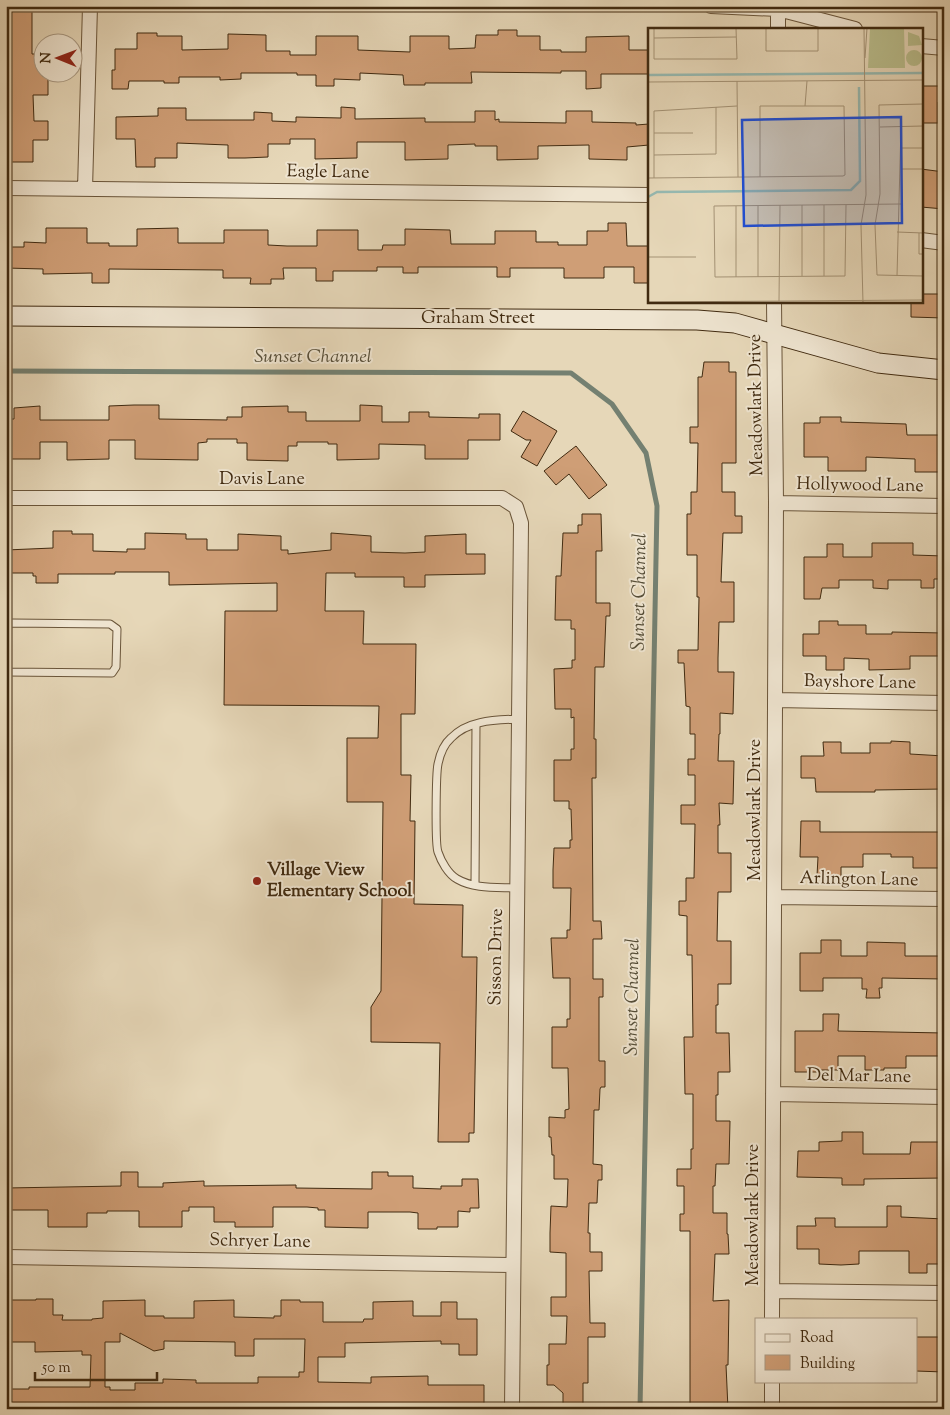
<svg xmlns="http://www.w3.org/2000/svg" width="950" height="1415" font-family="'Sorts Mill Goudy',serif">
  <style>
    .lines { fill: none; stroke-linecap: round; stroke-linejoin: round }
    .stream { stroke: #748071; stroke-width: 5 }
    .building { fill: #cf9e76; stroke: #402a10; fill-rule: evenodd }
    .lane-casing { stroke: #6a553a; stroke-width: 9 }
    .street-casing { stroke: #6a553a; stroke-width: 16 }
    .secondary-casing { stroke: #402a10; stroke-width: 21 }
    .lane { stroke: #efe5d1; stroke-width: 7 }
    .street { stroke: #efe5d1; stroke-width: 14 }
    .secondary { stroke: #efe5d1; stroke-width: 19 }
    .poi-dot { fill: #8f2418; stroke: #efe5d1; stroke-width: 2 }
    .labels { text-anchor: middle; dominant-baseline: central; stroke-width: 4; stroke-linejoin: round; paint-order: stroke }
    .street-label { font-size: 18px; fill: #402a10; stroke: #efe5d1 }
    .poi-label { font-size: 18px; font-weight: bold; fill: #402a10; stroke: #efe5d1; text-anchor: start }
    .water-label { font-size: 19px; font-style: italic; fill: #564e38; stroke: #efe5d1 }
    .inset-river { fill: none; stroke: #96b9b1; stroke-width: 2.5 }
    .inset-road { fill: none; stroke: #a49275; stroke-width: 1 }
    .view { fill: #1d4ed8; fill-opacity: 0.15; stroke: #1d4ed8; stroke-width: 2.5 }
    .inset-edge { fill: none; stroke: #402a10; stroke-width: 2.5 }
  </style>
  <rect width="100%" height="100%" fill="#e6d7b8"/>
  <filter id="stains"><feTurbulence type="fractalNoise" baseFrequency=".004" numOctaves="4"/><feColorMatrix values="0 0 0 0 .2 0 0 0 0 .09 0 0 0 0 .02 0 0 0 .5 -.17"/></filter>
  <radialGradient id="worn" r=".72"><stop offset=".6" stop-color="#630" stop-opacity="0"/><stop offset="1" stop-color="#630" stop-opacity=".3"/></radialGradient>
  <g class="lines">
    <!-- stream -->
    <path class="stream" d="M6,371L571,373L612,404L646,453L657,506L640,1409"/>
  </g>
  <!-- building -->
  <path class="building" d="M9,6H32V54H42V76H48V95H33L34,121H48V140H33V162H11V116H6V31H9Z
    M498,30H517V36H540V50H561V52H586V37L629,36V50H649V74H601V88L586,89V71H561V73L471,72L472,83H425V85H404L403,75L360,73V80L334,79V86H316V75H297V73H241V79L220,80V77H179V83H164V81H129L128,89H112V70H115V49H137V33H157V36H182V50L228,49V34L266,35V51H290V55H316V36H358V50L410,52V36H449V49L475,48L476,35H498Z
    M921,86H944V102H938V123H921Z
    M341,107L355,108V119L425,118V122H475V111H495V120L499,119V122L566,123V111H592V122L636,123V125L649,124V145L627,147V160L589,159V145L538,146V159L497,160V146H475V144L448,145V159L405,160V142H357V158L315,159V139H290V144H268V157L245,158H228V145L177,143V158H155V167H136L135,139H116V117L158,116V108H186V120H254V112L272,113V121L296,122V117L341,118Z
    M921,169L944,172V209L921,207Z
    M608,223H626L627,246H648V283H634V267H604V278H564V268H510V277H497V267H418V273H403V267H377V271H333V281H316V268H283L284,279H271V284H250L251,278H223V270L109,269V283H92V273L43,274V269L6,268V247H24V242L46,243V228H87V243H109V246H137V229L178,228V243H224V230H268V245L287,246H317V230H358V250H382L383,245H405V229L450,230L451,244H495V231H536V242H558V245H587V231H608Z
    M921,294H944V318L911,317V301H921Z
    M704,362H729V372H736V463H722V492H735V516H742V533H723L721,582H734V622H719L718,658V672H734L733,714L720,713V734H719L718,761H734L733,804L719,803L720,825H718V853H731V892H718L717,941H731V984H718V1005H716V1033H729L730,1072H718V1095H716V1121H730L729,1164H716L715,1186H713V1213H727V1234H728L729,1254H715L713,1301L729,1300L728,1365H726L728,1409H710V1404L690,1405V1231H680V1214H684V1186H677V1169H691V1149H693V1094H685L684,1037H693L692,955H687V916L679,915V901H686V878H694L695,824H681V805H695V775H688V759H695V734H690V707L686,706L684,663H678V650H698L699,597H697V555H687V514H691V492H697L698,443H690V427H698V377H702Z
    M134,405H159V419L227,420V417H242V407L288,406V412H306V421H360V405L382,406V422H409V412H429V417L479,418V414H500V440H468V459H425V445L379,444V459L337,460V444H328V442H297V446H288V461L247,460V443H237V439H207V442L198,443V460L135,459V440H109V459L67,460V442H40V459H6V419H14V408L40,406V420H109V406Z
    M523,411L557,431L537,466L521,457L531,440H526L511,431Z
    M820,417H841V422L906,424L907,435H944V472H915V459L866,457V471H828V457H804V423H820Z
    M576,446L607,485L589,499L569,474L556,485L544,471Z
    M582,514H601L602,551H596V603H610V616H606L604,667H595L594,739H596V778H592L593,921H601L602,939H593V979H603V997H599V1061H605V1087H601L600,1089L599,1110H594L593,1164L602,1165V1180H598L597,1203H589L588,1233H590V1252H602V1271H589L590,1323H605V1337H588V1383H583V1408H563V1393L554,1385H547V1365H549V1344H566L567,1316H551V1297H566V1253L550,1252V1233L551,1206L567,1207L568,1179H554V1155H552L551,1137H549V1117L565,1118V1110L569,1109L568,1068H552V1027H567V1019H570V978H553L551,938H567V930H570L571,888H553V870L554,848H570V840H572L571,809H569V801H554V760H571V749H574V717L571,718V709H555L554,669L572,668V660H575V629H571V620H555L556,576H561L563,533H578V525H582Z
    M53,531H72V534H93V551L127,552V549H145V533L186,534V539H207V550H238V534L281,536V550H288V554L331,550V533L371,536V552L405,553L425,552V536L466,534V554H485V574L425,575V587H404V577H355V573H326L325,611H364L363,644H416L415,714H401V775H411L410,821H415L414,904L463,905L462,957H477L474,1133H469V1142H438L440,1043L371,1042V1007L381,991L383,802H347V738H378L379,706L224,705L225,611H277V583L169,585V572H115V574H58V583H36V576H33V573H6V550L53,548Z
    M872,543H913V555L944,556V579H934V588H921V580H888V589L873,588V580H839V588H822L820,599H804V557H827V544H843V557H872Z
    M819,621H838V625H866V634H892V632L944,633V656H910V669L869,670V659L844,658V670H826V656H803V634H819Z
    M891,741L910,742V754L944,756V789L875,790V792H816L815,778H801V756H824L823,742H841V753H870V743H891Z
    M801,821H820V832H944V868H913V857H891V854H863V867H841V877L817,876L818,857H800Z
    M821,940H841V956H867V942L905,943V956H944V979L882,978V988H879L880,998H866L867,989H862V978H823V991H800V953H821Z
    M823,1014H839L838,1031L944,1033V1056H906V1068H884V1070H865V1056H838V1070H819V1072H795V1031H823Z
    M842,1132H863V1154H910L911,1142H944V1178L864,1179V1185H842V1178L797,1177L798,1151H819V1142L842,1141Z
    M121,1172H138V1187H163V1183L204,1181V1186L296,1185V1188L372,1189V1172H388V1176H413V1188L441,1189V1186H462V1179H478L479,1208H470V1212L458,1211V1227H437V1229H418V1213L410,1212H368V1228L325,1227V1210H318V1208L307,1207H273V1227H235V1222H214V1207H189V1211H182V1227H139V1211H107V1213H87V1227H48V1210H6V1188L121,1186Z
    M887,1206H901V1217L944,1219V1264H927V1273H909V1251H859V1264L841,1265L819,1264V1249H797V1226H816L815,1218H835V1227H887Z
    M36,1299H53V1315H63L62,1320H92V1319L103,1318V1301L145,1300V1316H164V1318H194V1301L234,1300V1317L274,1318V1316H281V1300H300V1302H323V1322H363L364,1319H373V1302L413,1301V1316H441V1302H457V1319H477V1355H459V1344H441V1341L345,1343V1357H318V1382L371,1383V1377L428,1376V1385H484V1406H458V1409H6V1389H29V1387H90L91,1355H82V1351L35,1352V1342H6V1300H36ZM120,1333L154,1351L164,1349V1341L235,1342V1356H254V1339H305L304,1372H299V1377H258V1383H196V1380L163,1379V1383H135V1390H110V1387H105V1342H120Z
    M916,1337H944V1372L916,1371Z"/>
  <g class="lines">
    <!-- lane casing -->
    <g class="lane-casing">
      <path id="lane" d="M11,623L110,624L117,629L116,667L112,673L6,672L7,627Z
        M475,885L476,724
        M517,888C497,887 474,889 457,879C448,874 441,861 438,852C435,844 436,773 438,764C440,754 443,745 451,738C468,720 495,720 518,719"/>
    </g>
    <!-- street casing -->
    <g class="street-casing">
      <path id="street" d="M711,6L778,9L855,29
        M778,29V9
        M921,46L944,48
        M6,188L649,195
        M85,189L90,6
        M921,240L944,243
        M6,498H502L516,507L521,523L512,1409
        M776,503L944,506
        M775,700L944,703
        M774,897L944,899
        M773,1094L944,1097
        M6,1257L513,1265
        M772,1291L944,1293
        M772,1319L776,503L774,301
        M772,1409V1381"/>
    </g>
    <!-- secondary casing -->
    <g class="secondary-casing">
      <path id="secondary" d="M6,316L697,320L735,323L878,363L944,370"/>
    </g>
    <!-- lane -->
    <use href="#lane" class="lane"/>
    <!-- street -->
    <use href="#street" class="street"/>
    <!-- secondary -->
    <use href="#secondary" class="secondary"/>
  </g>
  <!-- markers -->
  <circle class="poi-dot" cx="257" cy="881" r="5"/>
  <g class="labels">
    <!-- street labels -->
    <g class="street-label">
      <text transform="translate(328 173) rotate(1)">Eagle Lane</text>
      <text x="478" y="319">Graham Street</text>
      <text transform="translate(757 405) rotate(-91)">Meadowlark Drive</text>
      <text x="262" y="480">Davis Lane</text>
      <text transform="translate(860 486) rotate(1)">Hollywood Lane</text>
      <text transform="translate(860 683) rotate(1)">Bayshore Lane</text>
      <text transform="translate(756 810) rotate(-90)">Meadowlark Drive</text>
      <text transform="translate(859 880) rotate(1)">Arlington Lane</text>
      <text transform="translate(497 957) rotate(-89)">Sisson Drive</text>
      <text transform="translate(859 1077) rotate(1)">Del Mar Lane</text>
      <text transform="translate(754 1215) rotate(-90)">Meadowlark Drive</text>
      <text transform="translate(260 1242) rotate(1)">Schryer Lane</text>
    </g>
    <!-- poi labels -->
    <g class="poi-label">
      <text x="267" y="871">Village View<tspan x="267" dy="21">Elementary School</tspan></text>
    </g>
    <!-- water labels -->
    <g class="water-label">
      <text x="313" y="357">Sunset Channel</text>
      <text transform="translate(640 592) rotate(-89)">Sunset Channel</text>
      <text transform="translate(633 997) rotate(-89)">Sunset Channel</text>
    </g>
  </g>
  <!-- overview -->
  <g transform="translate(648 28)">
    <rect width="275" height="275" fill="#e6d7b8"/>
    <path d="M260,4L271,8L274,17L260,18ZM258 30a8 8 0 1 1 16 0a8 8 0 1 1-16 0Z" fill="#b9bd8c"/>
    <path d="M222,0H256L257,40H220Z" fill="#b9bd8c"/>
    <path class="inset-river" d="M0,47L275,45M0,169L9,164L203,162L212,153L211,59"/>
    <path class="inset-road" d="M6,0V31H89L88,0M118,0V23H170V0M6,10L88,9M217,30L219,0M89,53L90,149M0,54L275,52M275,76L231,77L232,166L227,197L229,247L275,248M157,78L159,53M232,99L275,98M6,105H45M253,120H275M6,127L68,126V79M254,141H275M0,150L195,148L197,147L196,78H112V149M6,150V83L89,78M154,177V248M176,177V248M198,177L197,248L67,249L66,178L253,176M88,178V249M110,178V249M249,204L275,205M271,205V226H275M0,229H48M249,248L253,99M131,273L132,177M0,274L275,272M215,275L213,197L218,167L216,0"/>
    <path class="view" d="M253,89L254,195L96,198L94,92Z"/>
    <rect width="275" height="275" class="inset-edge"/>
  </g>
  <!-- margin -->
  <rect width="950" height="1415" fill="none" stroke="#e6d7b8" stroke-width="25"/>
  <rect x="8" y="8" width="935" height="1400" fill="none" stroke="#402a10" stroke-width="2.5"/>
  <rect x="12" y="12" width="925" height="1390" fill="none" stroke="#402a10"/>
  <!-- legend -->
  <rect x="755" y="1318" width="162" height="65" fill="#efe5d1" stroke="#a99a84"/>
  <rect x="765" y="1334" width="25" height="8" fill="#efe5d1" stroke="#a99a84"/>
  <text x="800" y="1342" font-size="15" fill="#402a10">Road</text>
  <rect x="765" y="1355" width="25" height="15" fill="#cf9e76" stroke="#a99a84"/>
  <text x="800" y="1368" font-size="15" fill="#402a10">Building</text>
  <!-- north arrow -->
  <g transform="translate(58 58) rotate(271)"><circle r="24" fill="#efe5d1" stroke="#a99a84"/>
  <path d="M0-4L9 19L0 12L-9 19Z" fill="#8f2418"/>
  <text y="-8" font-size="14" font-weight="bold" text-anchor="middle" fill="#402a10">N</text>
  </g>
  <!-- scale -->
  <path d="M35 1372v8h122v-8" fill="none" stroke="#402a10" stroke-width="2.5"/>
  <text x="42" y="1372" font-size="15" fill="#402a10" stroke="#efe5d1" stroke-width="4" paint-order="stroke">50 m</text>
  <rect width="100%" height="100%" filter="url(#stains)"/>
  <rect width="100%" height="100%" fill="url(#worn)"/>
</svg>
